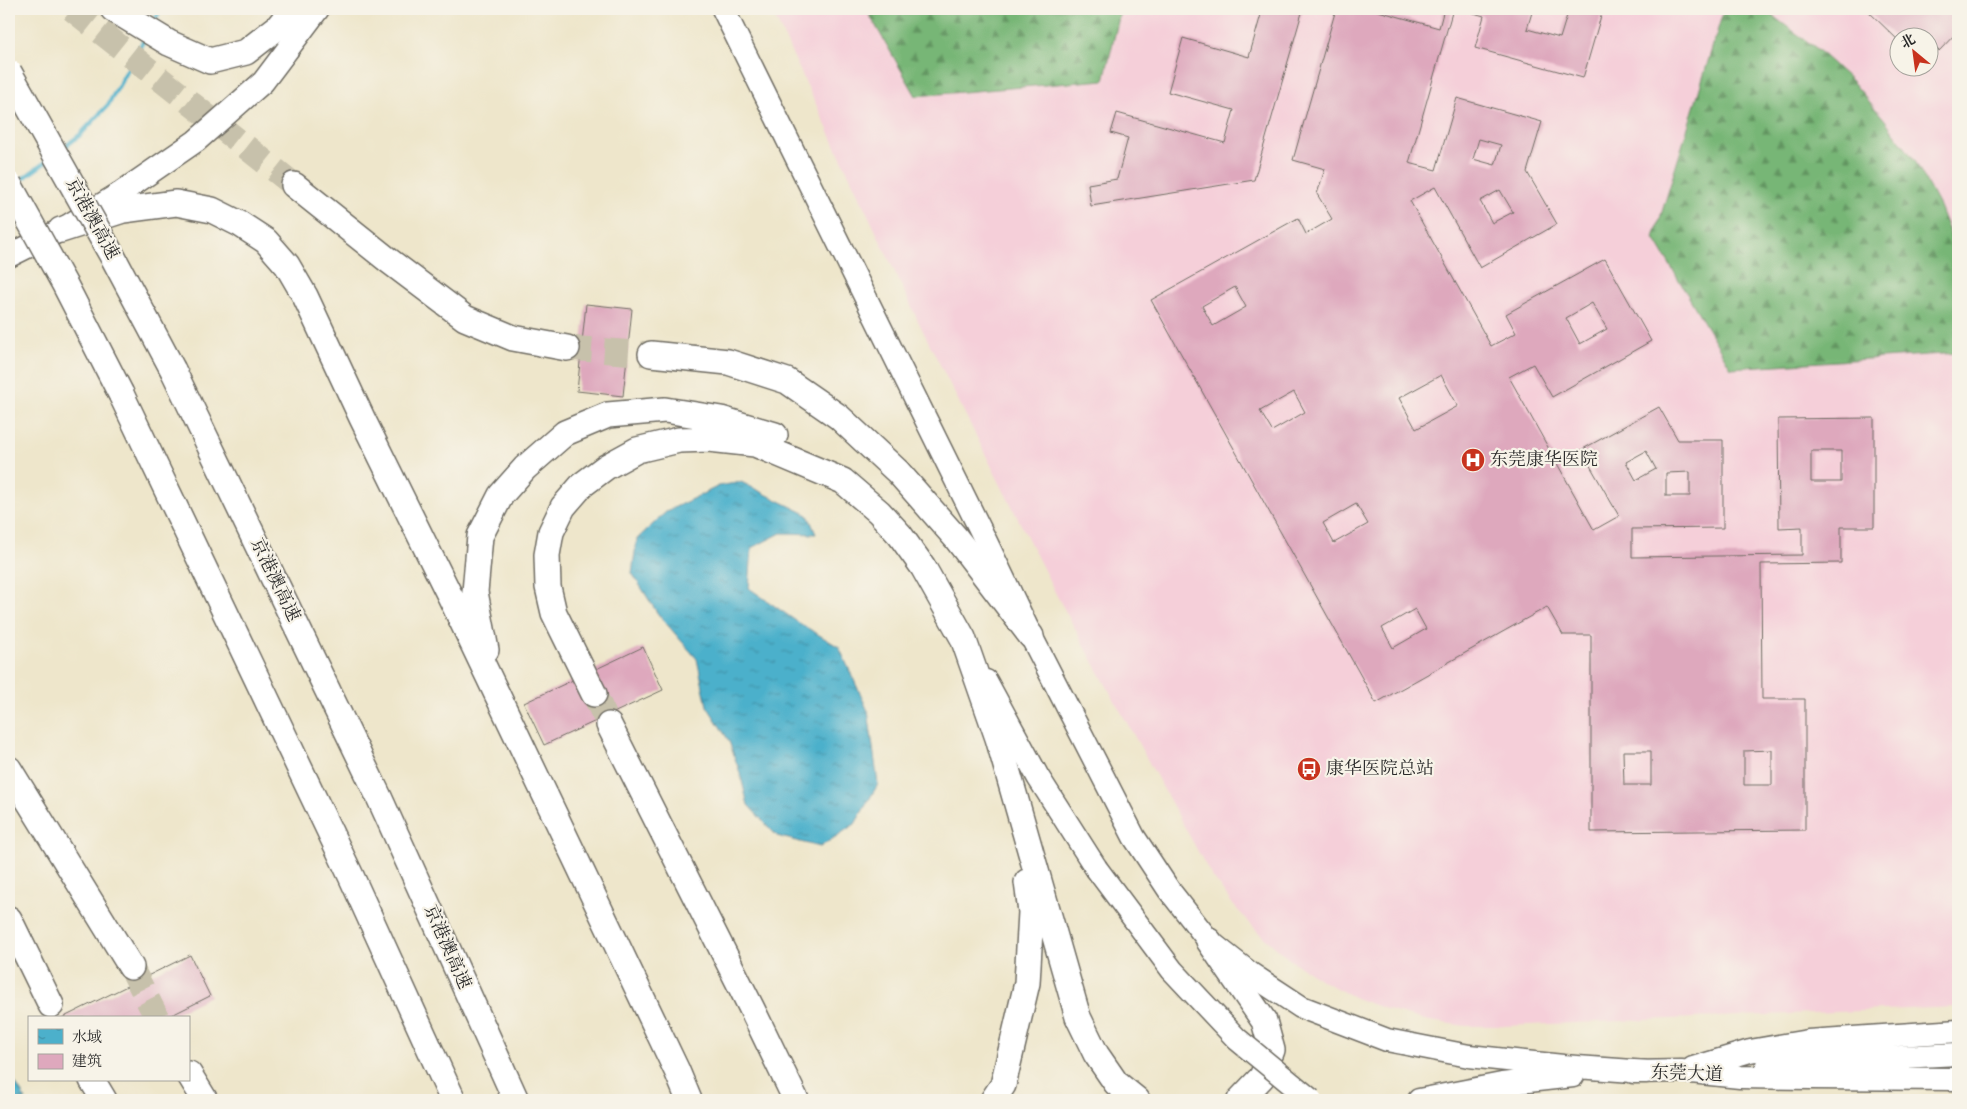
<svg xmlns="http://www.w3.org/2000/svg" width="1967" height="1109" font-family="'IM FELL DW Pica','Noto Serif SC',serif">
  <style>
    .built { fill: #f5cfd9; fill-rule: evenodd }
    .forest { fill: url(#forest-firs); stroke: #517050 }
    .water { fill: url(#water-ripples); stroke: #3c6e7b }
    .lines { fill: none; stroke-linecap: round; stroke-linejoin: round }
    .stream { stroke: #4cb0cb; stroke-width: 4.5 }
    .building { fill: #dea8bd; fill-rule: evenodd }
    .motorway-tunnel { stroke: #c7c1ab; stroke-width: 25; stroke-dasharray: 25 12; stroke-linecap: butt }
    .trunk-casing { stroke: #6f6c63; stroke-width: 25 }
    .motorway-casing { stroke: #6f6c63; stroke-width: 28 }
    .trunk { stroke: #fff; stroke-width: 22 }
    .motorway { stroke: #fff; stroke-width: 25 }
    .trunk-bridge-casing { stroke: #6f6c63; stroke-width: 25; stroke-linecap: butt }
    .motorway-bridge-casing { stroke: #6f6c63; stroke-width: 28; stroke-linecap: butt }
    .trunk-bridge { stroke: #fff; stroke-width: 22 }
    .motorway-bridge { stroke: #fff; stroke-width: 25 }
    .labels { text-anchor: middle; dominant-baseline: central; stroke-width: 4.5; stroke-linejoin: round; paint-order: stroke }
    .street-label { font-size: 18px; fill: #2b2b2b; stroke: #f7f3e8 }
    .poi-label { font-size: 18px; fill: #2b2b2b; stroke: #f7f3e8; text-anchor: start }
  </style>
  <defs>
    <pattern id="forest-firs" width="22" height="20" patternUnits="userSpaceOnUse" patternTransform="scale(1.25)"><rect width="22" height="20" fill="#77b676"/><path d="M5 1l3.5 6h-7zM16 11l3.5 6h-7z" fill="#629461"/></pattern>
    <pattern id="water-ripples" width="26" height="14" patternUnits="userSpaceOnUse" patternTransform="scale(1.25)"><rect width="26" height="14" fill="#4cb0cb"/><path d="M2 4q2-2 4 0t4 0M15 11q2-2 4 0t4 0" fill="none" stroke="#3f8fa5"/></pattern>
  </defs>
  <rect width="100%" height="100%" fill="#f7f3e8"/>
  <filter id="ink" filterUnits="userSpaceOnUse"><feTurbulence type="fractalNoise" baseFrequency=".02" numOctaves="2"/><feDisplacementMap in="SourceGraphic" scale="10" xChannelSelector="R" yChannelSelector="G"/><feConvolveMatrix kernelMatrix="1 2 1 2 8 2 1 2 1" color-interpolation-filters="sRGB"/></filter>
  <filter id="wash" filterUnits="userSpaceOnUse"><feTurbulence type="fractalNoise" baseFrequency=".0096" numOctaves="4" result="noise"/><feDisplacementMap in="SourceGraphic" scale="20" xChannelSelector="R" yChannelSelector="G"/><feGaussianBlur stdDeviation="1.12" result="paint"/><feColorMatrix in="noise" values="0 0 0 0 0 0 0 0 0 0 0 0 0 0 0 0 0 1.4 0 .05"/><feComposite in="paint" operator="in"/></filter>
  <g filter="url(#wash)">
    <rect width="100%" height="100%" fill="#eee6cb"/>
    <!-- built -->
    <path class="built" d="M771,9H1958V88L1954,92L1958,98V1007L1504,1026H1466L1428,1021L1391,1011L1355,998L1321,980L1289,959L1260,934L1234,906L1211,875L1057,596L919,323ZM1900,38H1930V68H1900Z"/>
    <!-- forest -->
    <path class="forest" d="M866,9H1121L1104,80L916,96Z
      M1724,9H1759L1774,17L1815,47L1852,81L1885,120L1915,161L1939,206L1958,255V353L1731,368L1654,238Z"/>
    <!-- water -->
    <path class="water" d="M741,482L808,515L816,534L781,533L752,548L749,588L796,621L839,647L868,711L878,784L855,824L820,847L777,836L748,805L740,773L729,741L707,706L697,659L658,614L632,573L637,539L667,511L719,486Z
      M9,1073L26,1100H9Z"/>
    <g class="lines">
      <!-- stream -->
      <path class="stream" d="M153,23L161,9
        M62,149L80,135L108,105L146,36
        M18,182L50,159"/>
    </g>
    <g id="blocks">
      <!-- building -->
      <path class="building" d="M1256,9H1303L1254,180L1091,206L1088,184L1117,179L1128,138L1111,133L1117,113L1225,143L1234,110L1168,92L1183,38L1249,57L1262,11Z
        M1336,9H1371L1439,28L1444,9H1453L1409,163L1436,170L1457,98L1542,122L1527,172L1557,224L1480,268L1435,187L1410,201L1491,346L1516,333L1506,314L1605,259L1651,341L1552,397L1533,364L1509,377L1594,530L1619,516L1581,450L1659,407L1678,440H1723V528L1632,529V557L1802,555V527L1779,528L1778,419L1874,418V527H1841V563L1761,564L1762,699H1805V830L1591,832V635H1563L1547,607L1376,703L1151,300L1298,218L1306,234L1332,219L1317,194L1325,169L1293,160ZM1479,139L1501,145L1495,165L1473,159ZM1500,190L1513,212L1492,223L1480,201ZM1235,287L1246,307L1213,326L1202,306ZM1592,303L1607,329L1580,344L1566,318ZM1441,375L1458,406L1416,429L1399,398ZM1294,392L1305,412L1272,431L1260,411ZM1646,451L1656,469L1636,480L1626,462ZM1811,451H1841V482H1811ZM1690,472V496H1666V473ZM1356,504L1368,524L1334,543L1323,523ZM1415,609L1426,629L1393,648L1382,628ZM1772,750V785H1744V751ZM1623,751H1651V785H1624Z
        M1460,9H1533L1527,29L1560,38L1569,9H1603L1583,78L1475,48L1484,16Z
        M1866,9H1958V31L1939,51L1930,41V38H1900V42Z
        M586,304L632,309L623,396L577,391Z
        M643,647L663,690L544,745L524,703Z
        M190,955L210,996L166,1018H62Z"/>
    </g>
  </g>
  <g filter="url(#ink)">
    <use href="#blocks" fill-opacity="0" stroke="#6f6c63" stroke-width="1"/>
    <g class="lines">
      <!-- motorway-tunnel -->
      <path class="motorway-tunnel" d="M72,9L294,185
        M567,348L651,354
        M594,694L609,725
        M131,967L157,1018"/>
      <!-- trunk casing -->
      <g class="trunk-casing">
        <path id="trunk" d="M723,9L980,529L1031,636L1134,837L1169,890L1209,941L1251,974L1301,1007L1387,1040L1469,1056L1563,1066L1647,1072
          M9,256L61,230L122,192L196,141L263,82L318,9
          M986,681L1038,777L1096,868
          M1767,1064L1958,1054
          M1693,1068L1750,1051L1808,1041L1958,1031
          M1633,1072L1681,1071L1740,1077L1811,1078L1958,1079
          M1419,1100L1502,1084L1573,1076"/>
      </g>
      <!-- motorway casing -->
      <g class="motorway-casing">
        <path id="motorway" d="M113,9L169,43L210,61L246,52L278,27L293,9
          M294,185L388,260L465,318L513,338L567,348
          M61,230L123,210L176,203L212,210L240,224L266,241L287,265L305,296L362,418L451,598L677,1071L689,1100
          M651,354L728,362L787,381L839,417L898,472L956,538L1031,636
          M173,370L379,797L516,1100
          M121,394L351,876L453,1100
          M486,650L475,592L480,536L501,495L525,468L565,433L608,415L665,410L721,419L775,435
          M594,694L554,613L548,587L547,555L551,532L563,507L582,485L606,467L637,450L679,440L709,439L755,444L843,481L879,512L900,535L923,567L963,638L998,738L1078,1017L1096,1054L1116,1083L1137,1100
          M609,725L752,1009L796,1100
          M9,769L131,967
          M9,919L51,1005
          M1209,941L1264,1021L1272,1050L1262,1077L1240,1100
          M189,1074L205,1100
          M92,1080L104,1100
          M993,1100L1003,1085L1027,983L1031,912L1027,882"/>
      </g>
      <!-- trunk -->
      <use href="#trunk" class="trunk"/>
      <!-- motorway -->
      <use href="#motorway" class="motorway"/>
      <!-- trunk-bridge casing -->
      <g class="trunk-bridge-casing">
        <path id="trunk-bridge" d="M1096,868L1172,970L1237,1039L1311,1100"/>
      </g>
      <!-- motorway-bridge casing -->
      <g class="motorway-bridge-casing">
        <path id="motorway-bridge" d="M9,72L114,259L173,370
          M9,184L65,285L121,394"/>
      </g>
      <!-- trunk-bridge -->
      <use href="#trunk-bridge" class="trunk-bridge"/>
      <!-- motorway-bridge -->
      <use href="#motorway-bridge" class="motorway-bridge"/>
    </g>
  </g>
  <!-- icons -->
  <defs>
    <g id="hospital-disc" transform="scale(1.25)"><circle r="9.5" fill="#c8321e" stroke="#f7f3e8"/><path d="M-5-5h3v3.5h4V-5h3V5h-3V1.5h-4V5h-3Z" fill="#fff"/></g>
    <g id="bus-disc" transform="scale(1.25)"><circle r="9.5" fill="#c8321e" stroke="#f7f3e8"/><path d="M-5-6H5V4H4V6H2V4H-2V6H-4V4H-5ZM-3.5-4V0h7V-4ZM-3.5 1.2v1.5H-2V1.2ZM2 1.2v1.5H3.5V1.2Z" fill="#fff"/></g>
  </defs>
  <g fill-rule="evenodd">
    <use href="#hospital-disc" x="1473" y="460"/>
    <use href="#bus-disc" x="1309" y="769"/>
  </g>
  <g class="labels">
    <!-- street labels -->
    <g class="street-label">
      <text transform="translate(92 219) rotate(61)">京港澳高速</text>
      <text transform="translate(275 580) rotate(64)">京港澳高速</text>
      <text transform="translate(447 947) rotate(66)">京港澳高速</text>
      <text transform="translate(1687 1074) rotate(2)">东莞大道</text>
    </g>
    <!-- poi labels -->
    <g class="poi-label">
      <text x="1490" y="460">东莞康华医院</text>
      <text x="1326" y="769">康华医院总站</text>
    </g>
  </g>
  <!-- margin -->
  <rect width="1967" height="1109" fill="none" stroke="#f7f3e8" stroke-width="30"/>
  <!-- legend -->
  <rect x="28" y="1016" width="162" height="65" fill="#f7f3e8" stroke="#a5a39c"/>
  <rect x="38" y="1029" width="25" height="15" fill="url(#water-ripples)" stroke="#a5a39c"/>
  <text x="72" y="1042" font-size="15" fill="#2b2b2b">水域</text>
  <rect x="38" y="1054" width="25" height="15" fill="#dea8bd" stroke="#a5a39c"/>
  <text x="72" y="1066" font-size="15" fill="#2b2b2b">建筑</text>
  <!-- north arrow -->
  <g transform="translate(1914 52) rotate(331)"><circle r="24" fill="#f7f3e8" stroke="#a5a39c"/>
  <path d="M0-4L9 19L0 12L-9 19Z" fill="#c8321e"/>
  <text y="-8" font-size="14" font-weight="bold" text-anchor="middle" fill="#2b2b2b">北</text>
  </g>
</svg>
